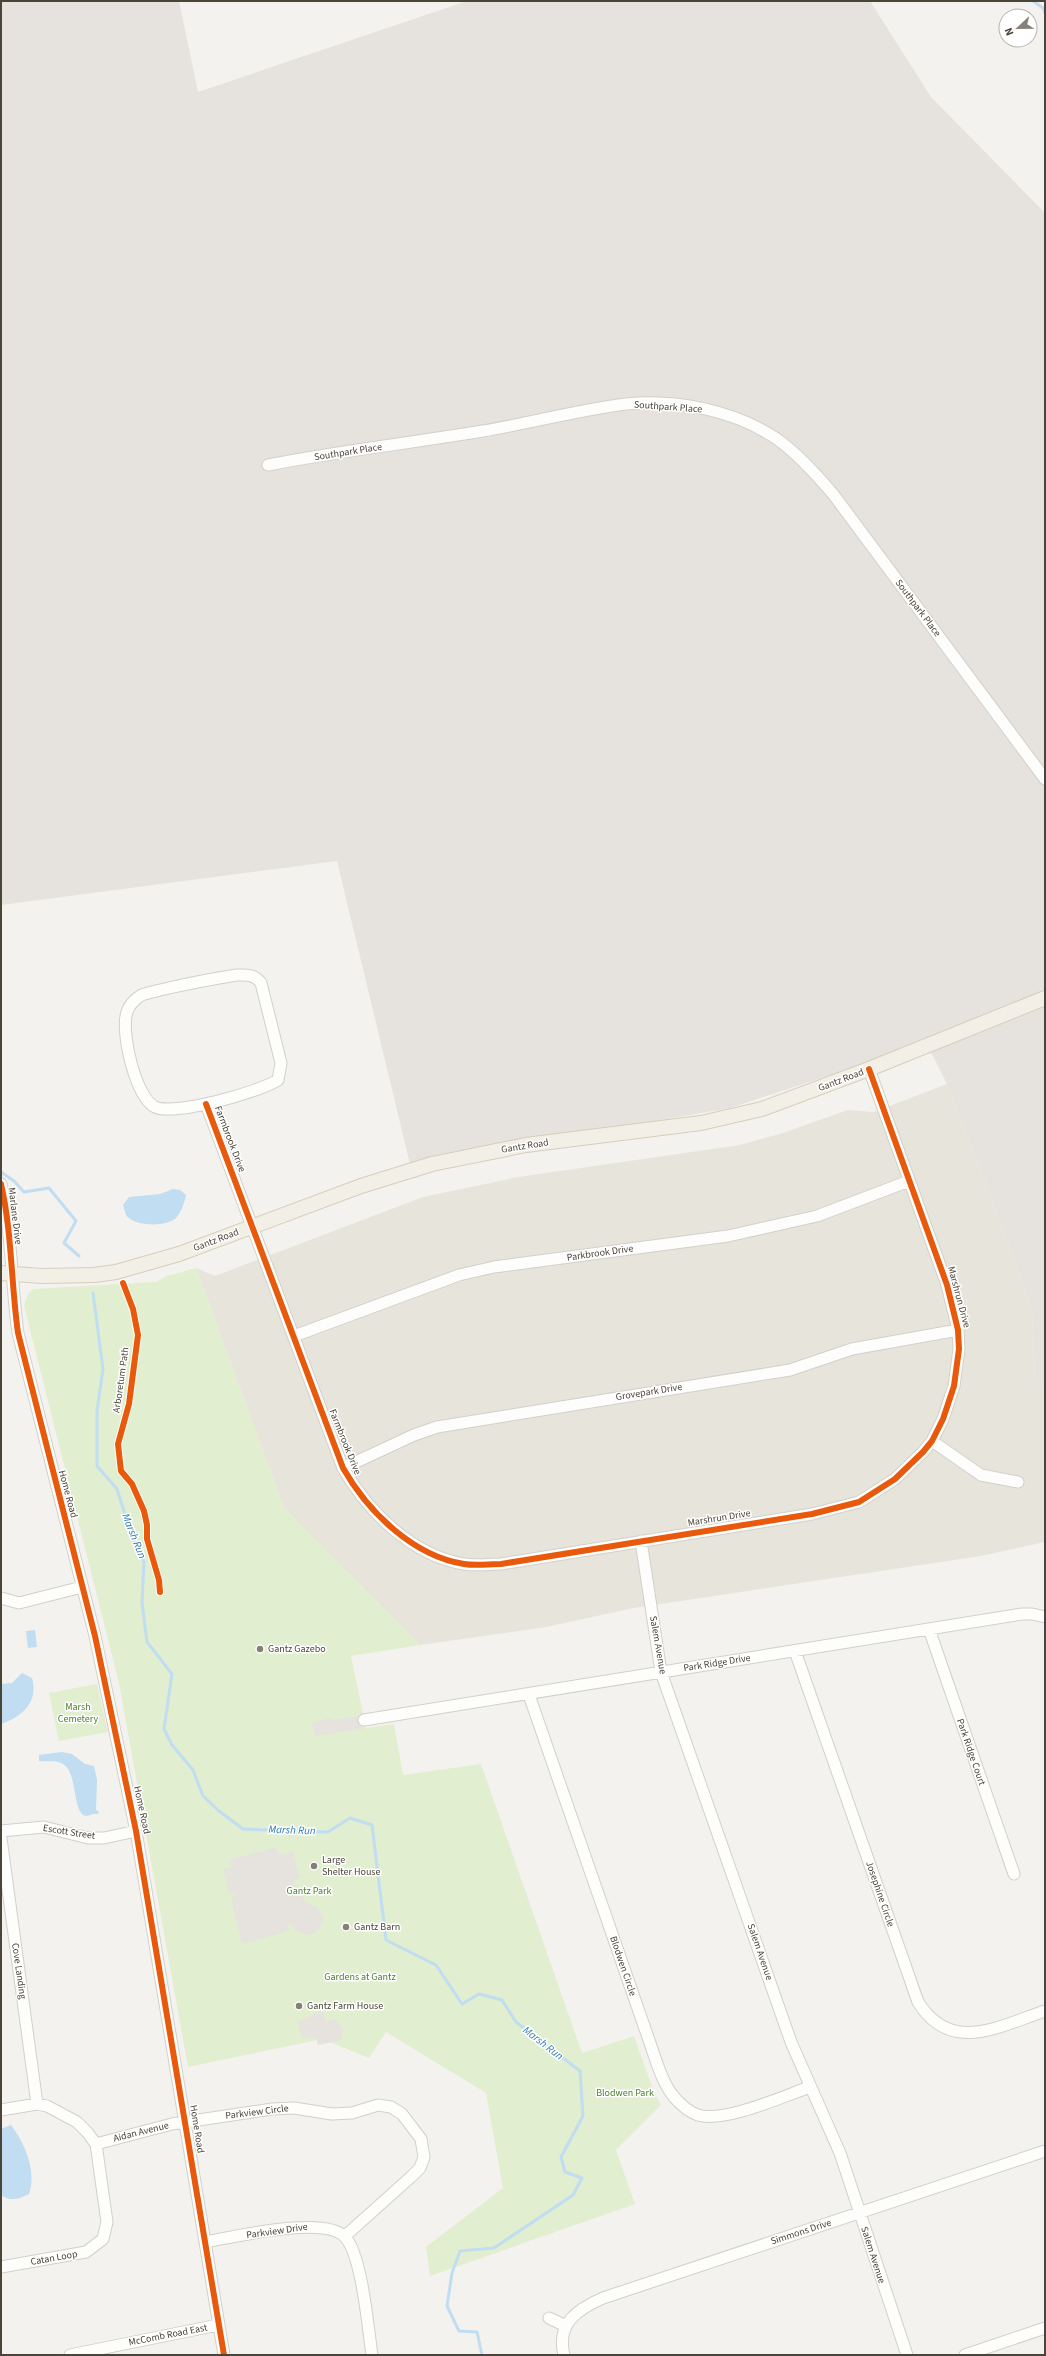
<svg xmlns="http://www.w3.org/2000/svg" width="1046" height="2356" font-family="'Source Sans 3',sans-serif">
  <style>
    .residential { fill: #e7e4dc }
    .industrial { fill: #e6e2de }
    .green { fill: #e1eecf }
    .parking { fill: #e6e3df }
    .water { fill: #c0ddf1 }
    .lines { fill: none; stroke-linecap: round; stroke-linejoin: round }
    .stream { stroke: #c0ddf1; stroke-width: 3 }
    .minor-casing { stroke: #d2d0cb; stroke-width: 13 }
    .major-casing { stroke: #d6cebb; stroke-width: 16 }
    .minor { stroke: #fdfdfc; stroke-width: 11 }
    .major { stroke: #f2efe6; stroke-width: 14 }
    .cycleway-casing { stroke: #fff; stroke-width: 8 }
    .cycleway { stroke: #e8590c; stroke-width: 6 }
    .poi-dot { fill: #868178; stroke: #fff; stroke-width: 1.5 }
    .labels { text-anchor: middle; dominant-baseline: central; stroke-width: 3; stroke-linejoin: round; paint-order: stroke }
    .street-label { font-size: 10px; fill: #4b4439; stroke: #fff }
    .poi-label { font-size: 10px; fill: #4b4439; stroke: #fff; text-anchor: start }
    .park-label { font-size: 10px; fill: #4a7f2a; stroke: #fff }
    .water-label { font-size: 11px; font-style: italic; fill: #2e7ab2; stroke: #fff }
  </style>
  <rect width="100%" height="100%" fill="#f4f2ee"/>
  <!-- residential -->
  <path class="residential" d="M947,1084L1004,1231L1032,1311L1035,1378L1045,1391V1542L981,1556L634,1608L546,1627L420,1645L284,1508L196,1268L215,1276L423,1197L518,1177L740,1145L783,1133L848,1110L874,1112Z"/>
  <!-- industrial -->
  <path class="industrial" d="M1,1H179L198,92L467,1H870L931,97L1045,213V1391L1035,1378L1032,1311L1004,1231L947,1084L924,1038L858,1066L730,1108L410,1164L337,861L1,905Z"/>
  <!-- green -->
  <path class="green" d="M196,1268L284,1508L420,1645L351,1656L366,1728L394,1724L403,1775L481,1764L582,2053L634,2036L654,2092L661,2105L616,2150L635,2204L430,2276L426,2247L503,2188L486,2093L386,2032L369,2058L322,2039L188,2067L119,1683L24,1306L28,1294L33,1289L156,1282L167,1276Z
    M97,1684L108,1732L59,1741L49,1693Z"/>
  <!-- parking -->
  <path class="parking" d="M1002,1077L1045,1194V1271L977,1086Z
    M360,1716L363,1729L315,1736L312,1723L329,1718L333,1720Z
    M277,1847L279,1855L293,1852L300,1878L294,1880L293,1885H297L305,1902L317,1907L323,1918L321,1926L315,1933L305,1935L295,1930L290,1923L288,1925L289,1931L242,1944L231,1898L237,1893H229L223,1869L231,1868L229,1860Z
    M323,2011L326,2022L335,2019L343,2029L342,2040L318,2045L316,2037L302,2038L298,2021Z"/>
  <!-- water -->
  <path class="water" d="M173,1189L180,1190L186,1195C185,1201 181,1213 176,1218C167,1227 134,1227 126,1215C125,1212 124,1208 123,1205L129,1197L160,1194Z
    M35,1630L37,1647L28,1648L26,1631Z
    M22,1673L32,1678C39,1702 22,1717 1,1724V1684L12,1683Z
    M62,1752L72,1754L85,1764L94,1766L97,1780L96,1810L99,1812L98,1814C93,1813 90,1816 86,1816C72,1814 78,1772 63,1764C58,1760 45,1762 39,1761V1755Z
    M11,2125C25,2144 37,2171 29,2194C19,2199 11,2202 1,2195V2129Z"/>
  <g class="lines">
    <!-- stream -->
    <path class="stream" d="M1033,1L1043,8L1045,13
      M1,1172L14,1181L24,1192L49,1188L76,1221L64,1243L79,1256
      M93,1293L103,1369L97,1411V1466L117,1489L132,1537L144,1562L142,1603L147,1642L172,1674L164,1729L172,1745L193,1770L203,1796L219,1811L243,1829L328,1832L350,1818L372,1825L386,1940L436,1965L462,2004L479,1994L502,2000L516,2022L580,2071L583,2116L561,2157L565,2172L582,2178L573,2195L494,2248L460,2251L452,2273L447,2306L459,2331L477,2332L482,2355"/>
    <!-- minor casing -->
    <g class="minor-casing">
      <path id="minor" d="M268,465C339,451 411,443 483,431C531,423 578,410 626,404C677,399 734,410 777,439C798,454 816,474 833,494L1045,779
        M237,975C248,975 254,974 261,983L281,1063L278,1080C259,1092 175,1116 155,1107C136,1098 120,1032 127,1012C129,1006 134,1000 140,996C145,993 154,992 160,990C186,984 211,979 237,975Z
        M206,1104L343,1468C368,1512 413,1556 464,1564C476,1566 489,1564 501,1564L812,1514L859,1502L895,1479L923,1452L932,1441L943,1419L954,1386L959,1349L958,1330L947,1285L869,1069
        M1,1184C12,1232 11,1283 18,1333L95,1636L136,1831L224,2355
        M294,1336L459,1275L494,1267L728,1236L817,1216L909,1181
        M932,1441L981,1475L1018,1482
        M343,1468L414,1435L437,1427L790,1370L852,1349L958,1330
        M641,1541L661,1672L791,2042L840,2153L907,2355
        M1,1598L19,1603L82,1587
        M929,1629L1014,1874
        M795,1651L918,2002C951,2055 999,2026 1045,2011
        M529,1695L651,2046C657,2063 662,2082 674,2097C680,2104 689,2112 698,2115C724,2123 784,2096 810,2087
        M364,1720L1022,1614H1032L1045,1617
        M1,1831L44,1827L88,1838H104L136,1831
        M1,1838L37,2104
        M1,2110L37,2104L47,2106L77,2122L87,2132L96,2144L107,2222L103,2239L86,2252L1,2267
        M96,2144L172,2124L272,2109L294,2108L332,2114L352,2113L378,2105L391,2107L402,2114L421,2139L424,2157L420,2168L412,2176L345,2236
        M205,2242C233,2237 325,2215 345,2237C362,2255 368,2328 372,2355
        M549,2318L566,2326
        M70,2355L218,2325
        M564,2355C556,2323 578,2309 603,2298L1045,2151
        M965,2355L1045,2328"/>
    </g>
    <!-- major casing -->
    <g class="major-casing">
      <path id="major" d="M1,1273L42,1276L94,1275L116,1272L179,1254L361,1186L432,1164L526,1145L701,1123L762,1109L869,1069L1045,998"/>
    </g>
    <!-- minor -->
    <use href="#minor" class="minor"/>
    <!-- major -->
    <use href="#major" class="major"/>
    <!-- cycleway casing -->
    <g class="cycleway-casing">
      <path id="cycleway" d="M206,1104L343,1468C368,1512 413,1556 464,1564C476,1566 489,1564 501,1564L812,1514L859,1502L895,1479L923,1452L932,1441L943,1419L954,1386L959,1349L958,1330L947,1285L869,1069
        M1,1184C12,1232 11,1283 18,1333L95,1636L136,1831L224,2355
        M123,1283L133,1309L138,1335L129,1404L118,1444L121,1471L132,1484L144,1511L147,1525V1539L159,1580L160,1592"/>
    </g>
    <!-- cycleway -->
    <use href="#cycleway" class="cycleway"/>
  </g>
  <!-- markers -->
  <g class="poi-dot">
    <circle cx="260" cy="1649" r="4"/>
    <circle cx="314" cy="1866" r="4"/>
    <circle cx="346" cy="1927" r="4"/>
    <circle cx="299" cy="2006" r="4"/>
  </g>
  <g class="labels">
    <!-- street labels -->
    <g class="street-label">
      <text transform="translate(668 407) rotate(4)">Southpark Place</text>
      <text transform="translate(348 452) rotate(-9)">Southpark Place</text>
      <text transform="translate(918 608) rotate(53)">Southpark Place</text>
      <text transform="translate(841 1080) rotate(-21)">Gantz Road</text>
      <text transform="translate(230 1139) rotate(69)">Farmbrook Drive</text>
      <text transform="translate(525 1146) rotate(-9)">Gantz Road</text>
      <text transform="translate(15 1216) rotate(83)">Marlane Drive</text>
      <text transform="translate(216 1240) rotate(-21)">Gantz Road</text>
      <text transform="translate(600 1253) rotate(-8)">Parkbrook Drive</text>
      <text transform="translate(959 1297) rotate(75)">Marshrun Drive</text>
      <text transform="translate(121 1380) rotate(-82)">Arboretum Path</text>
      <text transform="translate(649 1392) rotate(-9)">Grovepark Drive</text>
      <text transform="translate(345 1442) rotate(68)">Farmbrook Drive</text>
      <text transform="translate(68 1494) rotate(75)">Home Road</text>
      <text transform="translate(719 1518) rotate(-9)">Marshrun Drive</text>
      <text transform="translate(658 1645) rotate(80)">Salem Avenue</text>
      <text transform="translate(717 1663) rotate(-9)">Park Ridge Drive</text>
      <text transform="translate(971 1752) rotate(71)">Park Ridge Court</text>
      <text transform="translate(142 1810) rotate(78)">Home Road</text>
      <text transform="translate(69 1832) rotate(9)">Escott Street</text>
      <text transform="translate(880 1894) rotate(71)">Josephine Circle</text>
      <text transform="translate(760 1952) rotate(71)">Salem Avenue</text>
      <text transform="translate(623 1966) rotate(71)">Blodwen Circle</text>
      <text transform="translate(19 1971) rotate(82)">Cove Landing</text>
      <text transform="translate(257 2112) rotate(-7)">Parkview Circle</text>
      <text transform="translate(197 2129) rotate(81)">Home Road</text>
      <text transform="translate(141 2132) rotate(-14)">Aidan Avenue</text>
      <text transform="translate(277 2231) rotate(-8)">Parkview Drive</text>
      <text transform="translate(801 2232) rotate(-18)">Simmons Drive</text>
      <text transform="translate(873 2255) rotate(72)">Salem Avenue</text>
      <text transform="translate(54 2258) rotate(-10)">Catan Loop</text>
      <text transform="translate(168 2335) rotate(-11)">McComb Road East</text>
    </g>
    <!-- poi labels -->
    <g class="poi-label">
      <text x="268" y="1649">Gantz Gazebo</text>
      <text x="322" y="1860">Large<tspan x="322" dy="12">Shelter House</tspan></text>
      <text x="354" y="1927">Gantz Barn</text>
      <text x="307" y="2006">Gantz Farm House</text>
    </g>
    <!-- park labels -->
    <g class="park-label">
      <text x="78" y="1707">Marsh<tspan x="78" dy="12">Cemetery</tspan></text>
      <text x="309" y="1891">Gantz Park</text>
      <text x="360" y="1977">Gardens at Gantz</text>
      <text x="625" y="2093">Blodwen Park</text>
    </g>
    <!-- water labels -->
    <g class="water-label">
      <text transform="translate(134 1536) rotate(68)">Marsh Run</text>
      <text transform="translate(292 1830) rotate(2)">Marsh Run</text>
      <text transform="translate(543 2043) rotate(38)">Marsh Run</text>
    </g>
  </g>
  <!-- border -->
  <rect width="1046" height="2356" fill="none" stroke="#4b4439" stroke-width="4"/>
  <!-- north arrow -->
  <g transform="translate(1018 28) rotate(248)"><circle r="19" fill="#ffffff" stroke="#b7b4b0"/>
  <path d="M0-3L7 15L0 10L-7 15Z" fill="#868178"/>
  <text y="-6" font-size="11" font-weight="bold" text-anchor="middle" fill="#4b4439">N</text>
  </g>
</svg>
